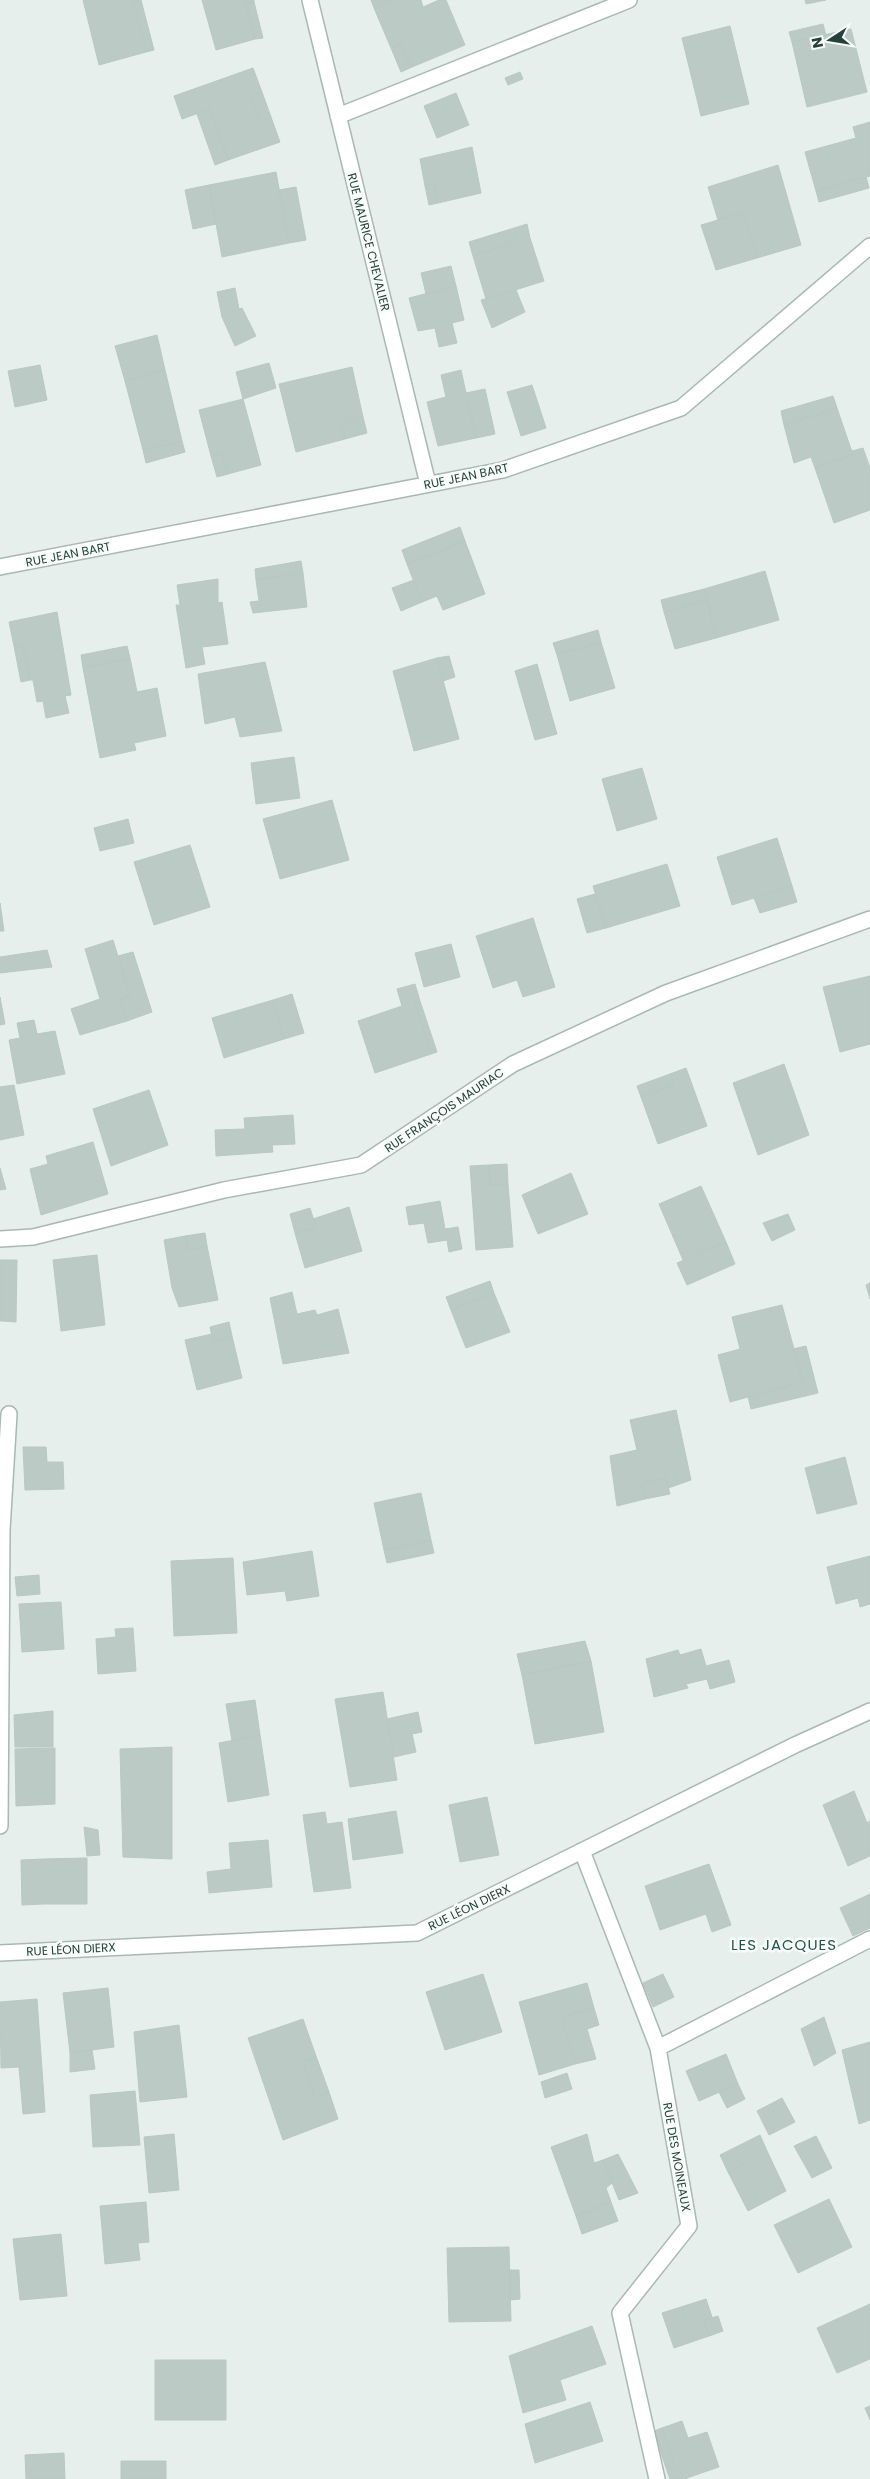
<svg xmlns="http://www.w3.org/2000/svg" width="870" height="2479" font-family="Poppins,sans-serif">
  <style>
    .building { fill: #bbcac4; stroke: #b8c9c2 }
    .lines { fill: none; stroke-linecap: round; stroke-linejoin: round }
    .minor-casing { stroke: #a8b8b2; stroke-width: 18 }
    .tertiary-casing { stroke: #a8b8b2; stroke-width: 18 }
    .minor { stroke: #fff; stroke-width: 15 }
    .tertiary { stroke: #fff; stroke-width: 15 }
    .labels { text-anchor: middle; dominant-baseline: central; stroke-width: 5; stroke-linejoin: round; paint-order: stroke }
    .street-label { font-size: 12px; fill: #24423a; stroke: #f7fbf9 }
    .quarter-label { font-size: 15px; letter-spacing: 1px; fill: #1f5548; stroke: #f7fbf9 }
  </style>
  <rect width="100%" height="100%" fill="#e6efeb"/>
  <!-- building -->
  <path class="building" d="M83,0H133L146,52L99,65Z
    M133,0H141L154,50L146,52Z
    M202,0H254V2L246,4L255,39L216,50Z
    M371,0H394L374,8Z
    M394,0H421L423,7L439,0H446L465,45L412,67L401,44L391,48L374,8Z
    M805,0H826L806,4Z
    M254,2L263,38L255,39L246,4Z
    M823,24L826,35L792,42L789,32Z
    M730,26L749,104L701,116L682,38Z
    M851,29L867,92L807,107L792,42Z
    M401,44L412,67L401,72L391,48Z
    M253,68L262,92L251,96L260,121L271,117L280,142L228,160L210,109L182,119L174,96Z
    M520,72L523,79L508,85L505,78Z
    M262,92L271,117L260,121L251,96Z
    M456,93L469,125L437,138L424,106Z
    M210,109L228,160L215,165L197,114Z
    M870,122V176L816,191L805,152L856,138L853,127Z
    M472,147L481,193L438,203L434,184L425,186L420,159Z
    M778,165L801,245L757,258L742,213L718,220L708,187Z
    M276,172L289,243L222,257L209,185Z
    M866,177L869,188L819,202L816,191Z
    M434,184L438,203L429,205L425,186Z
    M209,185L216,224L193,229L185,190Z
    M296,187L306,240L289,243L279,190Z
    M742,213L757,258L716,270L701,225Z
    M527,224L530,238L473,256L469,242Z
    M530,238L544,281L486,299L473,256Z
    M451,266L456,286L426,294L421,273Z
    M456,286L464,320L452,323L457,343L439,347L435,328L418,331L409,298Z
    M235,288L239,309L242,308L256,336L235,346L222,317L217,292Z
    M516,290L525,312L492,328L481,300Z
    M157,335L165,370L125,381L115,346Z
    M269,363L276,388L243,399L236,372Z
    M40,365L47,400L15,407L8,371Z
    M352,367L363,417L341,423L345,439L296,452L279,384Z
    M165,370L182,441L143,450L125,381Z
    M461,370L476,438L438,446L427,402L446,397L441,375Z
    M532,385L546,428L521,436L507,392Z
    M485,389L495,434L476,438L466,393Z
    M833,396L837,408L784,425L781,411Z
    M243,399L261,465L228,474L221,453L211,456L199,410Z
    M837,408L853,455L815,468L811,457L794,463L784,425Z
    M363,417L367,433L345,439L341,423Z
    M182,441L185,452L146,463L143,450Z
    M863,448L870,468V510L834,523L815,468L853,455L852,451Z
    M221,453L228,474L217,477L211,456Z
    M460,527L465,541L407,564L402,550Z
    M465,541L485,594L443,610L437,596L422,602L407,564Z
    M301,561L303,573L256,580L255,569Z
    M765,571L779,620L716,638L704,589Z
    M303,573L307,607L253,613L250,602L259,601L256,580Z
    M218,579V603L222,602L228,644L202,647L205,664L186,668L176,605H180L177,585Z
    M414,580L422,602L401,611L392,588Z
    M704,589L707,600L664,612L661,600Z
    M707,600L716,638L675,649L664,612Z
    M57,612L71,695L65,696L69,713L46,718L43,701L37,702L33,680H30L22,644L14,646L9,622Z
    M598,630L601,642L557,655L553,643Z
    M601,642L615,688L570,701L557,655Z
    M22,644L30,680L21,682L14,646Z
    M127,646L130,658L83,668L81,655Z
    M449,656L455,677L443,681L437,658Z
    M130,658L137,692L157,688L166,736L134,743L136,750L100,758L83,668Z
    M437,658L459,739L414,751L393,671Z
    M265,662L282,731L240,737L235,717L205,724L198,674Z
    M537,664L557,734L535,740L515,671Z
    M294,757L300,798L256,804L251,763Z
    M642,768L657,819L617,831L602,779Z
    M332,800L349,860L280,879L263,819Z
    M128,819L134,843L100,851L94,828Z
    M777,838L792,886L732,905L717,857Z
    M190,845L210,907L154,925L134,862Z
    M667,864L680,906L606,928L593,886Z
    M792,886L797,902L760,913L754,898Z
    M595,894L606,928L587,933L577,899Z
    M0,903L4,931H0Z
    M533,918L555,987L523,997L517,980L493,988L476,936Z
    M113,940L130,996L120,1000L127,1021L80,1035L71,1009L100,999L85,949Z
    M451,944L460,977L424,987L415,953Z
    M47,950L52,967L0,973V957Z
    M133,952L152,1012L127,1021L120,1000L130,996L118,956Z
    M870,976V1044L840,1052L823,987Z
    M415,984L420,1001L415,1002L431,1054L375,1073L358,1021L402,1006L397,989Z
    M292,994L304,1033L284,1039L273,1000Z
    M0,997L5,1024L0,1025Z
    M273,1000L284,1039L224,1058L212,1018Z
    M420,1001L437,1052L431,1054L415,1002Z
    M34,1020L37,1034L55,1031L65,1074L17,1084L9,1040L20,1038L17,1023Z
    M784,1064L809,1135L758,1155L733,1083Z
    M686,1068L707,1126L658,1144L641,1097L674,1085L670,1074Z
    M670,1074L674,1085L641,1097L637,1086Z
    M14,1085L24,1135L0,1140V1087Z
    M149,1090L168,1145L111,1166L93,1109Z
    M293,1115L295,1144L272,1145L273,1152L216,1156L215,1130L245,1129L244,1118Z
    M93,1142L108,1194L41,1215L30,1169L48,1164L46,1156Z
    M507,1164L508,1184L490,1185L489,1165Z
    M489,1165L490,1185L508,1184L513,1247L476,1250L470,1166Z
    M0,1168L6,1189L0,1190Z
    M571,1173L588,1214L538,1234L522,1195Z
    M701,1186L726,1242L683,1260L659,1204Z
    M440,1201L445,1229L458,1227L462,1249L449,1252L447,1240L428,1243L424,1223L409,1225L406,1207Z
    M349,1207L362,1251L305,1268L295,1233L316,1227L313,1219Z
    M310,1208L316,1227L295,1233L290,1214Z
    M788,1214L795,1230L772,1241L763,1223Z
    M205,1233L207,1246L188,1250L185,1236Z
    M185,1236L188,1250L207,1246L218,1300L179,1307L172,1288L164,1240Z
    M726,1242L735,1264L687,1285L677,1263Z
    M97,1255L105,1325L61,1331L53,1260Z
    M0,1260H2V1321H0Z
    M2,1260H17L16,1322L2,1321Z
    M490,1281L494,1293L451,1310L446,1297Z
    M870,1283V1299L866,1285Z
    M292,1292L297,1314L315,1310L317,1315L338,1309L349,1353L283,1364L270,1298Z
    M494,1293L510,1332L466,1348L451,1310Z
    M782,1305L803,1382L730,1402L718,1355L740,1349L732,1317Z
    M229,1322L232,1336L213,1341L210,1327Z
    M212,1334L213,1341L232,1336L242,1378L197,1390L185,1340Z
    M806,1346L818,1393L751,1409L748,1397L803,1382L793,1349Z
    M676,1410L691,1480L668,1488L666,1478L641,1484L645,1499L617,1506L610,1456L637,1450L630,1420Z
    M23,1447H46L47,1462H63L64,1489L25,1490Z
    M845,1457L857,1504L817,1514L805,1468Z
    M666,1478L670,1494L645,1499L641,1484Z
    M421,1493L431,1540L384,1550L374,1503Z
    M431,1540L434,1553L387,1563L384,1550Z
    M312,1551L319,1596L287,1601L285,1591L247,1595L243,1562Z
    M870,1556V1604L860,1607L858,1598L836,1604L827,1567Z
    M233,1558L237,1633L174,1636L171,1561Z
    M39,1575L40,1594L17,1596L15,1577Z
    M61,1602L64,1649L22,1652L19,1604Z
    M133,1628L136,1671L98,1674L96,1639L116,1637L115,1629Z
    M585,1641L591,1661L522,1675L517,1654Z
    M701,1649L706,1666L729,1660L735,1682L710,1689L707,1679L686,1684L688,1688L654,1697L646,1659L678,1650L680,1655Z
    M591,1661L604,1732L535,1744L522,1675Z
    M383,1692L397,1780L350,1787L335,1699Z
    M255,1700L260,1735L232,1741L226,1704Z
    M53,1711V1747H15L14,1715Z
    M418,1712L422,1732L412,1734L416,1752L394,1757L387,1719Z
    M260,1735L269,1795L228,1802L219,1743Z
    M172,1747V1859L123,1857L120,1749Z
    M55,1748V1804L16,1806L15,1749Z
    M854,1791L867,1823L870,1821V1856L848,1866L823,1805Z
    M487,1797L499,1855L460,1862L449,1805Z
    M396,1811L403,1853L353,1860L348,1819Z
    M325,1812L327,1824L342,1822L351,1888L314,1892L303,1815Z
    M84,1827L98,1830L100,1855L87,1856Z
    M268,1840L272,1887L209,1893L207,1872L231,1869L229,1843Z
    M87,1858V1904H43V1859Z
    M43,1859V1904L22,1905L21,1860Z
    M709,1864L731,1925L712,1932L706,1914L660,1930L645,1886Z
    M870,1894V1928L853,1936L840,1908Z
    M483,1974L502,2032L445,2050L426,1992Z
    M663,1974L674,1997L653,2007L643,1983Z
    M587,1983L594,2008L562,2017L575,2064L539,2075L519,2002Z
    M108,1988L114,2047L70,2053L63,1993Z
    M37,1999L45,2112L23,2114L19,2067L1,2068L0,2002Z
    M594,2008L599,2025L587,2029L596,2059L575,2064L562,2017Z
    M824,2017L836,2053L814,2066L801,2029Z
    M303,2019L316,2056L303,2062L315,2097L329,2092L338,2119L283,2140L248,2038Z
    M179,2025L187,2097L140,2102L134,2032Z
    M870,2042V2120L859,2124L842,2050Z
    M92,2050L95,2069L70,2072V2053Z
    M726,2054L738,2084L699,2101L686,2071Z
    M316,2056L329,2092L315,2097L303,2062Z
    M567,2073L572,2089L545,2098L541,2082Z
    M738,2084L745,2099L727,2108L719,2092Z
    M135,2091L140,2145L93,2147L90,2095Z
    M782,2098L795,2122L769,2135L757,2111Z
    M174,2134L179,2190L149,2193L144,2137Z
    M587,2134L594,2163L603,2160L612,2183L606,2188L611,2202L576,2216L551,2147Z
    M760,2135L767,2151L728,2172L720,2155Z
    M816,2136L832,2168L812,2178L794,2146Z
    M767,2151L786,2191L748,2211L728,2172Z
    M618,2154L638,2193L619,2200L603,2160Z
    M829,2199L852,2247L798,2273L774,2225Z
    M146,2202L149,2242L138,2243L140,2260L105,2264L100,2206Z
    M611,2202L618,2221L582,2234L576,2216Z
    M61,2234L67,2296L20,2300L13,2239Z
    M509,2247L511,2321L449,2322L447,2248Z
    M509,2270H519L520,2299L510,2300Z
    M706,2299L712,2317L704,2320L709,2336L674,2348L662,2313Z
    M870,2304V2359L837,2373L817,2328Z
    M718,2316L723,2331L709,2336L704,2320Z
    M592,2326L606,2364L560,2380L566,2400L523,2413L509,2356Z
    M155,2360H226V2420H155Z
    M590,2402L603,2441L535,2463L525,2424Z
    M870,2406V2420L865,2408Z
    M682,2421L688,2438L707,2432L719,2467L684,2479H670L665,2465L674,2462L662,2428Z
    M662,2428L674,2462L665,2465L654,2431Z
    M64,2453L65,2479H26L25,2455Z
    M121,2461H166V2479H121Z"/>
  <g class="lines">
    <!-- minor casing -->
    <g class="minor-casing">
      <path id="minor" d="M310,0L428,484
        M338,116L629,0
        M0,567L503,470L681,408L870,246
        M0,1239L33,1237L224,1190L361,1165L513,1064L666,993L870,919
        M0,1826L2,1530L9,1414
        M582,1851L658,2048L689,2226L620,2313L657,2479
        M658,2048L870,1939"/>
    </g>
    <!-- tertiary casing -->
    <g class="tertiary-casing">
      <path id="tertiary" d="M0,1953L417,1933L795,1745L870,1711"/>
    </g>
    <!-- minor -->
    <use href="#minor" class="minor"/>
    <!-- tertiary -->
    <use href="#tertiary" class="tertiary"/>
  </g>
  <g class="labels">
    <!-- street labels -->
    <g class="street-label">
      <text transform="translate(369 242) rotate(76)">RUE MAURICE CHEVALIER</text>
      <text transform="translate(466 476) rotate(-12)">RUE JEAN BART</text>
      <text transform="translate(68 554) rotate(-11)">RUE JEAN BART</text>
      <text transform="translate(444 1110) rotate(-34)">RUE FRANÇOIS MAURIAC</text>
      <text transform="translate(469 1907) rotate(-26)">RUE LÉON DIERX</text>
      <text transform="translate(71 1949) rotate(-3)">RUE LÉON DIERX</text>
      <text transform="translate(677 2157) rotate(80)">RUE DES MOINEAUX</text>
    </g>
    <!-- quarter labels -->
    <g class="quarter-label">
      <text x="784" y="1944">LES JACQUES</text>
    </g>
  </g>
  <!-- north arrow -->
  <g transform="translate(830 40) rotate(258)" stroke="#f7fbf9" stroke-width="4" paint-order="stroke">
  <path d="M0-4L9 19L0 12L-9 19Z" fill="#24423a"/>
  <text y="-8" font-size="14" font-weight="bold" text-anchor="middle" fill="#24423a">N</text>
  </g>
</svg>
